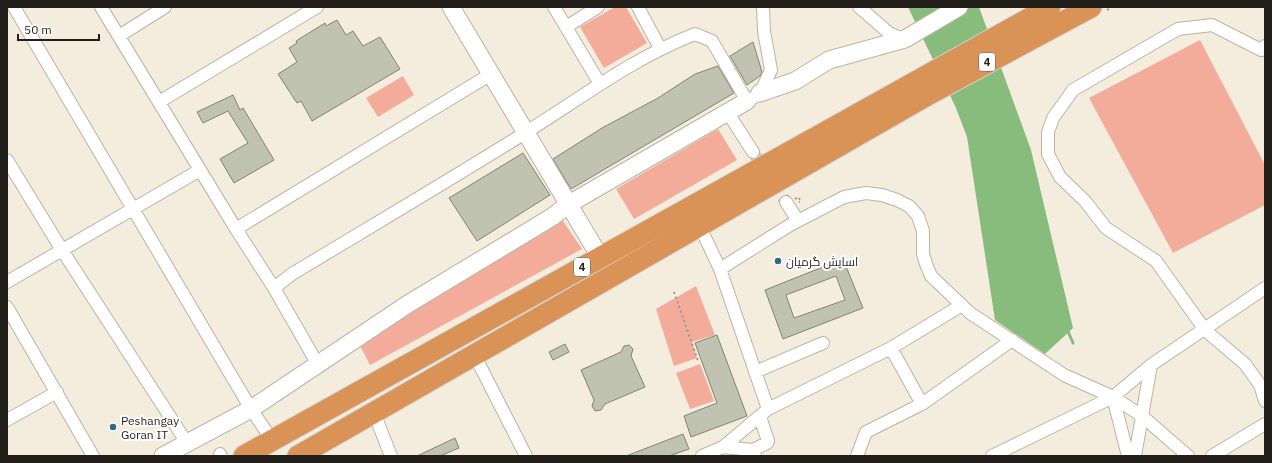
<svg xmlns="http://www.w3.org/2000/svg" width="1272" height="463" font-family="'IBM Plex Sans',Cairo,sans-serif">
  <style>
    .green { fill: #f4ac9a }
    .water { fill: #87bc7d }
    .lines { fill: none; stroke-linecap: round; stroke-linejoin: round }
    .stream { stroke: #87bc7d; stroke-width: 3 }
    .building { fill: #c0c3b2; stroke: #818474; fill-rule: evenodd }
    .street-tunnel { stroke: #cac4b6; stroke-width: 12; stroke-dasharray: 12 6; stroke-linecap: butt }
    .street-casing { stroke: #bbb4a5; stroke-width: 14 }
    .secondary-casing { stroke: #bbb4a5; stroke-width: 19 }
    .highway-casing { stroke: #d3d2d1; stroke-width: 23 }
    .path { stroke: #9c978b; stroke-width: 2; stroke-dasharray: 2 3; stroke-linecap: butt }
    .street { stroke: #fff; stroke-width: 12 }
    .secondary { stroke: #fff; stroke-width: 17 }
    .highway { stroke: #d99356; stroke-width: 21 }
    .poi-dot { fill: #2b6d7f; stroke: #fff; stroke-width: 1.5 }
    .labels { text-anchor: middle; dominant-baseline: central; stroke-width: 4; stroke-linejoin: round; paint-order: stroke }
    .shield { fill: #fff; stroke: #64625f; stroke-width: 1 }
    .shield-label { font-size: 11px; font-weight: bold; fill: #221f1a }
    .poi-label { font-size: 12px; fill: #221f1a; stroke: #fff; text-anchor: start }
  </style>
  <rect width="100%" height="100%" fill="#f4eddd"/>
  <!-- green -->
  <path class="green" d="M615,7H626L647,43L604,68L580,27Z
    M1200,40L1265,165V205L1173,253L1089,98Z
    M403,76L414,95L378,117L366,98Z
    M718,129L737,160L634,219L616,189Z
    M561,218L582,249L370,365L359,344Z
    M696,286L715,335L692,342L697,358L674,366L656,309Z
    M700,364L714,401L690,409L676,373Z"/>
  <!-- water -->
  <path class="water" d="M908,7H979L1031,150L1073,328L1045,354L995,320L967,137L956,108Z"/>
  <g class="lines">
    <!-- stream -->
    <path class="stream" d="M1067,329L1073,343"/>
  </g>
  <!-- building -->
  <path class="building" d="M337,20L346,35L353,31L363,46L380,37L400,69L312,121L301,101L297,103L278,74L297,62L289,48L297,43L296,41L325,23L326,26Z
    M753,42L762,72L760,76L747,85L730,56Z
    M718,66L734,93L571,189L553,159L602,128L658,98L695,74Z
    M233,95L240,110L243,108L274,160L234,183L220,159L248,143L228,111L203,123L197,112Z
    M523,153L550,195L477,241L449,198Z
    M843,259L863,308L783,339L765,290ZM836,276L845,300L794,318L786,295Z
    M717,335L747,416L691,437L684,416L717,403L695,343Z
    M565,344L569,352L553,360L549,352Z
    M629,345L633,349L631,356L645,387L605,404L601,410L595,411L592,406L594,400L581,370L621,352L624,346Z
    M683,434L689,449L669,456H626Z
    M455,438L459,448L440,456H417Z"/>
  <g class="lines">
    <!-- street-tunnel -->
    <path class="street-tunnel" d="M753,152L786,202"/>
    <!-- street casing -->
    <g class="street-casing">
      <path id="street" d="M14,7L251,409L272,440
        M101,7L236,229L274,288L317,363
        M554,7L600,84
        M638,7L660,48
        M859,7L889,33L903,39
        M566,27L598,7
        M119,36L165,7
        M1265,46L1261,50L1212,25L1178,29L1073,90L1053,118L1048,132V154L1060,177L1085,201L1106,228L1156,261L1205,330L1245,364L1260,385L1265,401
        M159,102L317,7
        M728,113L753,152
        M7,160L62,250L187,443
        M786,202L798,221
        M700,227L720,269L790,225L844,197L866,193L882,195L897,200L909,206L918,216L923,231V254L926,264L931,276L970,313L1064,375L1113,397L1142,416L1188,456
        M236,229L491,74
        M720,269L768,409
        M7,282L200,170
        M274,288L292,274C370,227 448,181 525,133C581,98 633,58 695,34L712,41L747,101L760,94L771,70L764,31L763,7
        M7,307L93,456
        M475,356L526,456
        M755,372L823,343
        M1113,397L1128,456
        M922,404L891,348L962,305
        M374,413L391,456
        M7,420L57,392
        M723,447L753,450
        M220,454L221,456
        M702,456L723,447L768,409L891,348
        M755,456L753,450L767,443L768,441L760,417
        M857,456L866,432L922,404L1012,340
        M992,456L1113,397L1151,365L1265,288
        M1135,456L1151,365
        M1212,456L1265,424"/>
    </g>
    <!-- secondary casing -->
    <g class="secondary-casing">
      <path id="secondary" d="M451,7L600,257
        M760,93L795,81L829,60L905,39L959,7
        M163,456L251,409L408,304L552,217L569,204L747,101"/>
    </g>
    <!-- highway casing -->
    <g class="highway-casing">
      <path id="highway" d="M244,456L1050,7
        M298,456L931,93L1091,7"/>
    </g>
    <!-- path -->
    <path class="path" d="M1107,10L1112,7
      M795,199L798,197L801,201L799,202
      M674,292L698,361"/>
    <!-- street -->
    <use href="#street" class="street"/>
    <!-- secondary -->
    <use href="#secondary" class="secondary"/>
    <!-- highway -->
    <use href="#highway" class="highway"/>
  </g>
  <!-- markers -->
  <g class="poi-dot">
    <circle cx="778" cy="261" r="4"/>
    <circle cx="113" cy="427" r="4"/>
  </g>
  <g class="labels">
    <!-- shield labels -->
    <g class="shield">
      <rect x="979" y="53" width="16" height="18" rx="3"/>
      <rect x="574" y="258" width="16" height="18" rx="3"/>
    </g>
    <g class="shield-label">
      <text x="987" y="62">4</text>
      <text x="582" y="267">4</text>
    </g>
    <!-- poi labels -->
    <g class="poi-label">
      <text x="786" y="261">اسايش گرميان</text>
      <text x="121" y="420">Peshangay<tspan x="121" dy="14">Goran IT</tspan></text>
    </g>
  </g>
  <!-- border -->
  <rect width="1272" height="463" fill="none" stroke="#221f1a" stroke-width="16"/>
  <!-- scale -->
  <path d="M18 34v6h81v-6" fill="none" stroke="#221f1a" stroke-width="2"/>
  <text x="24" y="34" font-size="12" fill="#221f1a" stroke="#ffffff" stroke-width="3" paint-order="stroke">50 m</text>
</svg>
